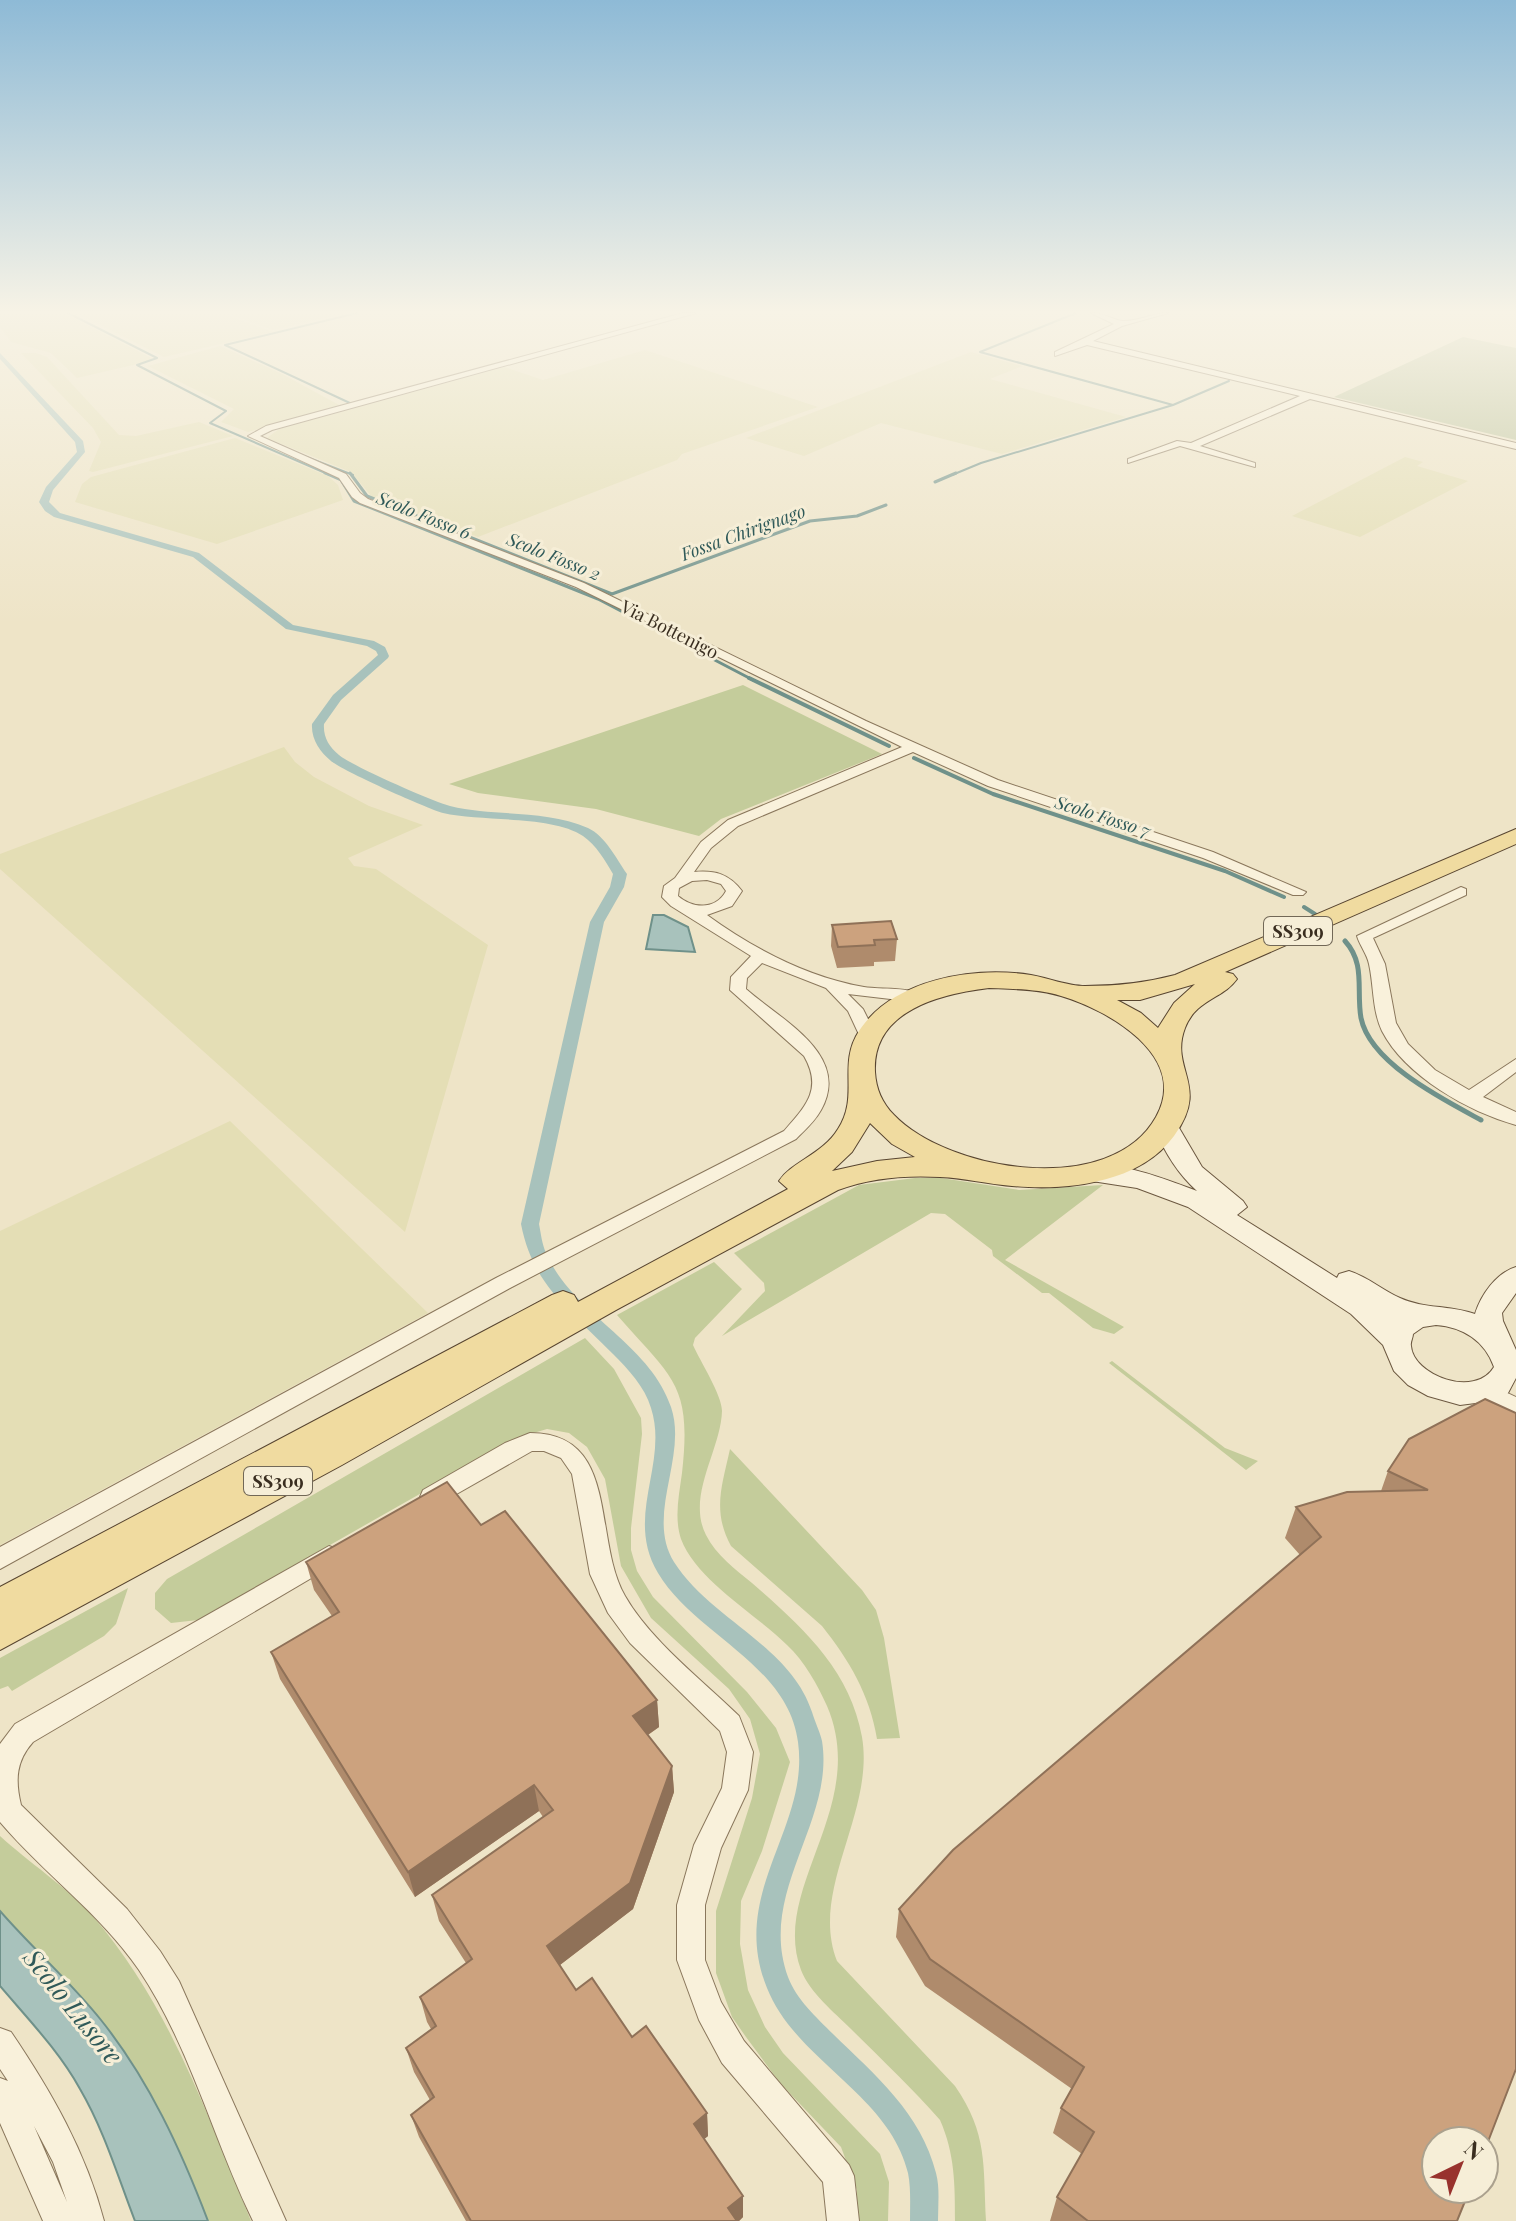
<svg xmlns="http://www.w3.org/2000/svg" width="1516" height="2221" font-family="'Playfair Display',serif">
  <style>
    .farmland { fill: #e4deb5 }
    .green { fill: #c4cc9b }
    .cemetery { fill: #bbc29a }
    .water { fill: #a8c2bc; stroke: #6f918a; stroke-width: 2 }
    .lines { fill: none; stroke-linecap: round; stroke-linejoin: round }
    .stream-far3 { stroke: #6f918a; stroke-width: 2 }
    .stream-far2 { stroke: #6f918a; stroke-width: 3 }
    .stream-far1 { stroke: #6f918a; stroke-width: 4 }
    .stream { stroke: #6f918a; stroke-width: 5 }
    .canal { fill: #a8c2bc; fill-rule: evenodd }
    .street-casing { stroke: #8a775c; stroke-width: 2 }
    .secondary-casing { stroke: #6c5840; stroke-width: 2 }
    .primary-casing { stroke: #584530; stroke-width: 2 }
    .street { fill: #f9f1db; fill-rule: evenodd }
    .secondary { fill: #f9f1db; fill-rule: evenodd }
    .primary { fill: #f0dba0; fill-rule: evenodd }
    .wall { fill: #af8b6c }
    .shaded-wall { fill: #8f7158 }
    .building { fill: #cca27e; stroke: #8f7158; stroke-width: 2 }
    .labels { text-anchor: middle; dominant-baseline: central; stroke-width: 6; stroke-linejoin: round; paint-order: stroke }
    .far-water-label { font-size: 18px; font-style: italic; fill: #305a59; stroke: #f6eed7 }
    .far-street-label { font-size: 18px; fill: #3a2e20; stroke: #f6eed7 }
    .shield { fill: #f6eed7; stroke: #726857; stroke-width: 2 }
    .shield-label { font-size: 18px; font-weight: bold; fill: #3a2e20 }
    .near-water-label { font-size: 26px; font-style: italic; fill: #305a59; stroke: #f6eed7 }
  </style>
  <rect width="100%" height="100%" fill="#eee4c7"/>
  <!-- farmland -->
  <path class="farmland" d="M0,313H64L155,360L77,378L51,353L11,342L0,327Z
    M76,313H222L273,332L164,357Z
    M226,313H346L273,330Z
    M220,346L282,374L341,406L248,432L221,422L234,409L148,366Z
    M645,350L818,407L682,454L677,460L478,537L372,497L351,472L267,438L279,429L504,367L543,380Z
    M971,352L1022,366L990,379L1126,417L1002,454L881,423L804,456L746,438Z
    M21,353H36L47,357L119,435L136,436L199,422L233,436L93,472L89,471L101,442L93,428Z
    M235,438L328,476L338,485L343,500L217,544L75,502L82,484L91,477Z
    M1405,457L1423,462L1417,466L1468,481L1360,537L1292,516Z
    M284,747L295,762L314,777L369,806L423,825L348,858L354,866L376,869L488,945L405,1232L0,869V854Z
    M230,1121L428,1313L0,1545V1231Z"/>
  <!-- green -->
  <path class="green" d="M743,685L882,754L721,819L699,836L596,809L478,793L449,784Z
    M915,1178H941L1019,1190L1103,1185L1005,1260L1124,1327L1114,1334L1093,1328L1049,1293H1042L993,1256L992,1250L945,1214L931,1213L722,1336L765,1291L764,1283L734,1253L859,1185Z
    M714,1262L742,1289L695,1338L693,1345C700,1361 722,1395 722,1411C721,1450 686,1496 706,1535C716,1555 735,1569 752,1583C801,1626 850,1669 862,1737C875,1813 809,1890 837,1961L955,2086C988,2134 983,2165 986,2221H955C955,2185 955,2154 940,2120C912,2088 881,2059 851,2029C834,2012 810,1993 801,1970C770,1888 870,1806 827,1706C817,1684 805,1662 787,1645C756,1614 697,1581 681,1539C674,1518 679,1495 682,1473C692,1384 673,1379 617,1315Z
    M585,1338L614,1369L641,1418L642,1434L631,1528V1550L637,1571L653,1597L747,1692L776,1728L790,1762L762,1851L741,1901L740,1944L748,1990L765,2027L783,2053L880,2154L889,2182L888,2221H857V2190L841,2147L780,2083L746,2037L732,2017L716,1973V1911L752,1798L760,1754L750,1719L729,1689L651,1618L621,1566L605,1479L587,1447L569,1433L547,1429L520,1437L198,1620L171,1623L155,1609V1593L167,1579Z
    M1112,1361L1225,1448L1258,1461L1246,1470L1109,1363Z
    M730,1449L862,1590L876,1610L884,1638L900,1738L877,1739C870,1695 849,1660 822,1626L731,1546C712,1511 722,1486 730,1449Z
    M128,1588L116,1624L104,1636L12,1691L8,1686L0,1689V1658Z
    M0,1836C27,1861 69,1889 92,1915C169,2004 207,2114 251,2221H208C181,2150 150,2079 101,2020C70,1981 32,1948 0,1911Z"/>
  <!-- cemetery -->
  <path class="cemetery" d="M1463,337L1516,348V440L1334,397Z"/>
  <!-- water -->
  <path class="water" d="M653,915H664L688,927L695,952L646,949Z
    M0,1911C32,1948 70,1981 101,2020C149,2080 181,2150 208,2221H135C118,2177 104,2130 80,2089C59,2051 28,2019 0,1986Z"/>
  <g class="lines">
    <!-- stream-far3 -->
    <path class="stream-far3" d="M68,313L157,358L137,365L226,411L210,423L330,475
      M352,404L225,345L357,313
      M1173,405L1229,381
      M304,456L353,475
      M952,475L981,463L1173,405L980,352L1076,313"/>
    <!-- stream-far2 -->
    <path class="stream-far2" d="M325,473L341,480L354,501L598,599L753,680
      M350,473L367,496L612,594L810,521L857,516L886,505
      M935,482L956,473"/>
    <!-- stream-far1 -->
    <path class="stream-far1" d="M749,678L889,746
      M914,758L993,794L1225,871L1284,897
      M1304,907L1315,914"/>
    <!-- stream -->
    <path class="stream" d="M1345,941C1366,964 1356,990 1361,1018C1370,1063 1444,1100 1481,1120"/>
    <!-- canal -->
    <path class="canal" d="M0,353L83,441L85,452L53,490L49,502L60,513L199,553L293,625L374,641L385,647L389,656L388,658L341,700L324,724C323,737 329,747 339,755C350,765 434,802 450,806C495,817 544,809 588,828C605,836 616,858 627,874L624,887L604,922L539,1224C541,1234 542,1244 546,1253C573,1315 649,1342 671,1407C688,1457 645,1515 674,1562C711,1620 790,1645 812,1712C815,1722 820,1732 822,1741C835,1822 757,1892 788,1977C796,1999 817,2018 833,2034C875,2075 921,2113 936,2173C940,2188 938,2205 938,2221H910C910,2205 911,2188 908,2173C889,2094 796,2061 767,1988C728,1892 810,1829 798,1742C788,1664 695,1635 658,1573C624,1516 669,1464 651,1408C645,1387 628,1369 613,1354C571,1311 533,1286 521,1224L590,922L610,887L613,874C605,860 596,845 583,836C552,815 482,822 443,813C426,808 343,771 331,761C320,752 311,739 312,724L333,695L378,655L376,651L367,646L286,629L193,557L54,517L45,511L39,502L46,487L77,452L75,442L0,359Z"/>
    <!-- street casing -->
    <g class="street-casing">
      <path id="street" d="M683,313H696L272,430L260,436L346,474L360,493L368,499L584,583L866,721L998,780L1213,852L1306,892L1303,895H1293L1203,858L988,786L913,752L738,826L711,848L694,872C715,870 729,874 742,891L732,906L707,915C754,949 807,977 864,987C881,990 912,986 924,997L916,1002L848,994L863,1009L877,1037L868,1042L862,1041L848,1011L826,988L762,963L747,978L746,989C781,1020 852,1055 821,1110C815,1121 805,1130 796,1139L510,1288L0,1569V1547L496,1278L784,1131C806,1106 823,1089 804,1056L730,990L731,977L751,956L671,906L662,897L664,886L675,878L701,842L728,820L902,747L576,587L360,503L352,497L339,478L248,436L266,426ZM707,880L721,884L726,891C716,910 693,909 678,896L679,888L692,881Z
        M1091,313C1105,313 1113,320 1122,321C1137,322 1153,313 1168,313L1122,326L1093,341L1516,443V449L1310,399L1200,446L1255,463V467L1180,446L1128,463V459L1177,441L1191,443L1300,396L1087,345L1055,356V352L1114,324Z
        M1461,887L1466,889V895L1373,938L1385,964L1396,1023L1408,1044L1435,1070L1469,1090L1516,1059V1072L1483,1097L1516,1112V1125C1469,1112 1405,1076 1382,1031C1372,1010 1374,986 1369,964C1367,954 1360,946 1357,936Z
        M1488,1384L1516,1397V1416L1480,1398L1477,1392L1480,1386Z
        M530,1433C621,1433 592,1539 625,1596C650,1640 702,1680 739,1716L753,1752L748,1790L721,1848L705,1905V1960L721,2002L744,2041L849,2165L854,2176L859,2221H827L823,2182L722,2063L699,2020L677,1960V1905L694,1845L722,1788L727,1752L720,1731L630,1643L608,1613L590,1574L572,1474L561,1458L544,1451H532L439,1504L431,1506L423,1504L420,1497L423,1490L505,1443Z
        M329,1546L337,1549L341,1556L337,1563L33,1742C16,1761 15,1780 21,1805L127,1909L160,1951L179,1981L286,2221H253C213,2139 190,2046 139,1970C100,1913 44,1874 0,1822V1744L15,1724Z
        M0,2028L11,2032C51,2091 86,2152 104,2221H43L0,2123V2078L8,2081L0,2069ZM34,2126L53,2162L67,2202Z"/>
    </g>
    <!-- secondary casing -->
    <g class="secondary-casing">
      <path id="secondary" d="M1166,1119L1175,1121L1202,1167L1243,1201L1247,1207L1237,1215L1337,1278L1339,1274L1349,1271C1368,1277 1382,1290 1400,1298C1424,1309 1450,1305 1475,1314C1481,1295 1496,1273 1516,1267V1293L1502,1313L1503,1321L1516,1350V1378L1508,1393L1491,1401L1460,1405L1428,1396L1408,1385L1394,1371L1383,1345L1351,1314L1188,1207L1137,1188L1079,1179L1075,1173L1079,1167C1113,1158 1165,1179 1197,1191C1177,1173 1164,1151 1154,1127L1157,1121ZM1436,1325C1463,1327 1485,1341 1494,1367C1475,1399 1413,1375 1411,1346C1410,1342 1413,1338 1413,1334L1423,1327Z"/>
    </g>
    <!-- primary casing -->
    <g class="primary-casing">
      <path id="primary" d="M1516,829V844L1225,972L1233,974L1237,979C1223,999 1196,999 1185,1028C1169,1070 1211,1085 1174,1136C1139,1184 1065,1191 1012,1186C988,1184 964,1178 940,1177C906,1175 870,1178 838,1190L616,1310L342,1465L0,1650V1587L552,1295L563,1291L574,1295L578,1302L788,1189L779,1181C791,1162 823,1154 838,1129C860,1095 837,1065 859,1031C893,979 974,966 1031,975C1048,978 1068,986 1085,986C1116,986 1145,983 1175,975ZM1195,984L1174,1003L1158,1028L1141,1013L1117,1000H1140ZM989,988C1013,989 1038,989 1061,996C1108,1010 1190,1056 1156,1117C1111,1198 949,1172 894,1115C882,1103 876,1089 875,1072C872,1010 941,994 989,988ZM870,1123L892,1144L915,1157L877,1161L832,1171L852,1152Z"/>
    </g>
    <!-- street -->
    <use href="#street" class="street"/>
    <!-- secondary -->
    <use href="#secondary" class="secondary"/>
    <!-- primary -->
    <use href="#primary" class="primary"/>
  </g>
  <!-- wall -->
  <path class="wall" d="M832,925L897,939L895,961L874,962V966L837,968L831,946Z
    M1485,1399L1457,2221H1050L1057,2197L1082,2154L1053,2133L1061,2108L1072,2089L925,1986L896,1937L899,1909L1300,1555L1285,1538L1296,1507L1381,1491L1388,1471Z
    M481,1525L657,1700L659,1727L648,1735L672,1766L674,1792L633,1909L560,1965L576,1990L632,2037L707,2113L708,2136L704,2139L743,2217L739,2221H466L419,2137L411,2115L430,2100L414,2072L406,2048L431,2029L427,2022L420,1997L466,1963L439,1921L432,1895L543,1817L539,1811L415,1897L280,1679L271,1652L332,1616L314,1590L306,1562Z"/>
  <!-- shaded-wall -->
  <path class="shaded-wall" d="M657,1700L659,1727L636,1743L633,1716Z
    M672,1766L674,1792L633,1909L552,1971L547,1946Z
    M534,1785L539,1811L415,1897L408,1872Z
    M707,2113L708,2136L696,2146L694,2124Z
    M743,2196V2217L739,2221H729L728,2208Z"/>
  <!-- building -->
  <path class="building" d="M891,921L897,939L874,940L875,945L838,947L832,925Z
    M1485,1399L1516,1413V2069L1484,2152V2141H1436V2189H1470L1457,2221H1088L1057,2197L1094,2132L1061,2108L1084,2067L930,1959L899,1909L953,1850L1321,1537L1296,1507L1347,1492L1428,1490L1388,1471L1409,1439Z
    M447,1482L481,1525L505,1511L657,1700L633,1716L672,1766L630,1883L547,1946L576,1990L592,1978L632,2037L646,2026L707,2113L694,2124L743,2196L728,2208L737,2221H471L411,2115L434,2097L406,2048L436,2026L420,1997L472,1959L432,1895L553,1810L534,1785L408,1872L271,1652L339,1612L306,1562Z"/>
  <!-- sky -->
  <linearGradient id="sky" x2="0" y2="1"><stop stop-color="#8ebad6"/><stop offset="0.5" stop-color="#f7f3e6"/><stop offset="1" stop-color="#f7f3e6" stop-opacity="0"/></linearGradient>
  <rect width="1516" height="624" fill="url(#sky)"/>
  <g class="labels">
    <!-- far-water labels -->
    <g class="far-water-label">
      <text transform="translate(424 515) rotate(22)">Scolo Fosso 6</text>
      <text transform="translate(743 532) rotate(-20)">Fossa Chirignago</text>
      <text transform="translate(554 556) rotate(22)">Scolo Fosso 2</text>
      <text transform="translate(1103 816) rotate(18)">Scolo Fosso 7</text>
    </g>
    <!-- far-street labels -->
    <g class="far-street-label">
      <text transform="translate(670 629) rotate(27)">Via Bottenigo</text>
    </g>
    <!-- shield labels -->
    <g class="shield">
      <rect x="1264" y="917" width="68" height="28" rx="6"/>
      <rect x="244" y="1467" width="68" height="28" rx="6"/>
    </g>
    <g class="shield-label">
      <text x="1298" y="931">SS309</text>
      <text x="278" y="1481">SS309</text>
    </g>
    <!-- near-water labels -->
    <g class="near-water-label">
      <text transform="translate(74 2006) rotate(51)">Scolo Lusore</text>
    </g>
  </g>
  <!-- north arrow -->
  <g transform="translate(1460 2165) rotate(43)"><circle r="38" fill="#f6eed7" stroke="#aba18e" stroke-width="2"/>
  <path d="M0-6L14 30L0 20L-14 30Z" fill="#98322d"/>
  <text y="-12" font-size="22" font-weight="bold" text-anchor="middle" fill="#3a2e20">N</text>
  </g>
</svg>
